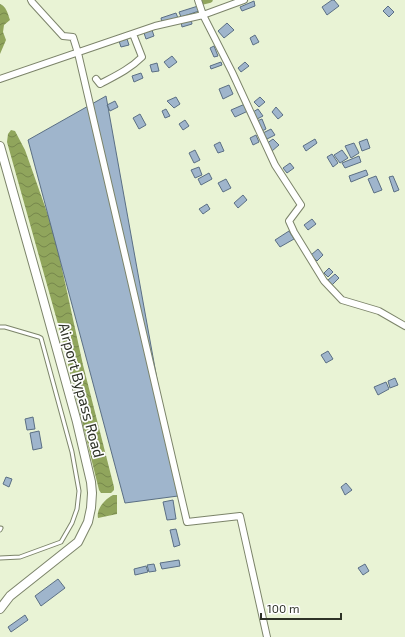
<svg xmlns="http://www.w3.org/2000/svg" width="405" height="637" font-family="'Exo 2',sans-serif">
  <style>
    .water { fill: url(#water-waves) }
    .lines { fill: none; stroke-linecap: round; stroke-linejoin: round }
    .canal { stroke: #90a55c; stroke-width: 5.5 }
    .building { fill: #9fb5cc; stroke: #5b6f84 }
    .service-casing { stroke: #7c846a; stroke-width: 5 }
    .minor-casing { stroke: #7c846a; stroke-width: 8 }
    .tertiary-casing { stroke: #7c846a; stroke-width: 10 }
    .service { stroke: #fff; stroke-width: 3 }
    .minor { stroke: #fff; stroke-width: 6 }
    .tertiary { stroke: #fff; stroke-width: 8 }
    .labels { text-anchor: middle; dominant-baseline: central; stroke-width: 3.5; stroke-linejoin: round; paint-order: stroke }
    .street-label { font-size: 15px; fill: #2e3227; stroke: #fff }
  </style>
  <defs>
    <pattern id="water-waves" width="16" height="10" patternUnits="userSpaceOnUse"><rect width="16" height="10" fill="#90a55c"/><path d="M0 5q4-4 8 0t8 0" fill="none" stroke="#76874c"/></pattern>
  </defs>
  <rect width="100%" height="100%" fill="#e9f3d5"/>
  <!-- water -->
  <path class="water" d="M0,4C6,6 8,14 10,20L4,25L3,32L6,40L0,54Z
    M11,130L15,131L25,150L54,232L83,365L114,487V490L111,493H101L99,490L58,324L7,142L8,134Z
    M113,495H117V514L98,518C96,509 105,499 113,495Z"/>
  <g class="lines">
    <!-- canal -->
    <path class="canal" d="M202,2L210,0"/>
  </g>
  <!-- building -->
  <path class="building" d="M332,0H334L339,6L327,15L322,7Z
    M254,1L255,6L242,11L240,7Z
    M198,6L199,11L181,17L179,12Z
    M388,6L394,12L389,17L383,11Z
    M176,13L178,18L162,23L161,18Z
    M191,19L192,24L182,27L181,22Z
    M227,23L234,30L224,38L218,31Z
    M152,30L154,36L146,39L144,33Z
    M255,35L259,42L253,45L250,38Z
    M127,39L129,45L121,47L119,41Z
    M214,46L218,56L214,57L210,48Z
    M172,56L177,62L169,68L164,62Z
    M221,62L222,65L211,69L210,66Z
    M245,62L249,66L241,72L238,68Z
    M157,63L159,71L152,72L150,65Z
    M141,73L143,78L134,82L132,76Z
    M229,85L233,94L223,99L219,89Z
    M106,96L178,496L125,503L28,140Z
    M176,97L180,104L174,108L167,101Z
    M260,97L265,102L259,107L254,102Z
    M115,101L118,107L110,111L107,105Z
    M245,104L248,111L235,117L231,110Z
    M276,107L283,115L278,119L272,112Z
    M166,109L170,116L165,118L162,111Z
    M258,109L263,116L257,119L253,112Z
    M140,114L146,125L139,129L133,118Z
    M262,119L266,129L262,131L257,121Z
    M185,120L189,126L183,130L179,124Z
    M271,129L275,135L267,139L263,133Z
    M256,135L259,142L253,145L250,138Z
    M273,139L279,145L272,151L266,144Z
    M315,139L317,143L306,151L303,146Z
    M367,139L370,148L362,151L359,142Z
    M220,142L224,151L218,153L214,145Z
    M354,143L359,153L351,158L345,146Z
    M195,150L200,160L194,163L189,153Z
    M342,150L348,158L340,163L334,155Z
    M332,154L338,163L333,167L327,157Z
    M359,156L361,162L345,168L342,163Z
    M290,163L294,168L287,173L283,168Z
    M199,167L202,175L195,178L191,170Z
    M366,170L368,175L351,182L349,176Z
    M209,173L212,179L201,185L198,179Z
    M376,176L382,190L374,193L368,179Z
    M393,176L399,190L394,192L389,177Z
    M226,179L231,188L223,192L218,183Z
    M243,195L247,200L238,208L234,203Z
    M207,204L210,209L203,214L199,209Z
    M312,219L316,224L308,230L304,225Z
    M289,231L294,239L280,247L275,240Z
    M318,249L323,255L317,261L311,255Z
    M329,268L333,272L328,277L324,273Z
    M335,274L339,278L332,285L328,280Z
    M328,351L333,359L326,363L321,355Z
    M395,378L398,385L390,388L388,381Z
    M386,382L389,389L378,395L374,387Z
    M33,417L35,429L27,430L25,419Z
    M39,431L42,448L33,450L30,433Z
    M6,477L12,479L9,487L3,484Z
    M346,483L352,490L345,495L341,487Z
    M173,500L176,519L167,520L163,502Z
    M176,529L180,545L174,547L170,530Z
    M179,560L180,566L162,569L160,563Z
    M154,564L156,571L149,572L147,565Z
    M365,564L369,571L363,575L358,568Z
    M146,566L148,572L135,575L134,569Z
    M58,579L65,588L41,606L35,596Z
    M25,615L28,620L11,632L8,627Z"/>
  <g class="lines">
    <!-- service casing -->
    <g class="service-casing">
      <path id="service" d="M0,327H5L39,337L41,338L72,452L79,491L77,509L72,523L61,542L20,557L0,558
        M0,530L1,528"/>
    </g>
    <!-- minor casing -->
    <g class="minor-casing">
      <path id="minor" d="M31,0L32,2L63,36L73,37L78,53L187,522L240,516L267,637
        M198,0L203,15L232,72L275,165L301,205L289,221L294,232L324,281L342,300L379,311L405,326
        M0,79L155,26L203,15L244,0
        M96,79L100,84C115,76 130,69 142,57L133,34"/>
    </g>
    <!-- tertiary casing -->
    <g class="tertiary-casing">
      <path id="tertiary" d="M0,146L40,288L77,422L91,482L92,493L91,508L88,522L78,542L10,596L0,609"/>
    </g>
    <!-- service -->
    <use href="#service" class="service"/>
    <!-- minor -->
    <use href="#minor" class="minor"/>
    <!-- tertiary -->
    <use href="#tertiary" class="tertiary"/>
  </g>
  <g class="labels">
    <!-- street labels -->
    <g class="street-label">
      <text transform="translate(82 390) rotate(75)">Airport Bypass Road</text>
    </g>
  </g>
  <!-- scale -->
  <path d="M261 613v6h80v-6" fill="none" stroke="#2e3227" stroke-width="2"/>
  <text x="267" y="613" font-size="12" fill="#2e3227" stroke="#ffffff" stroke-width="3" paint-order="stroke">100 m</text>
</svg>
